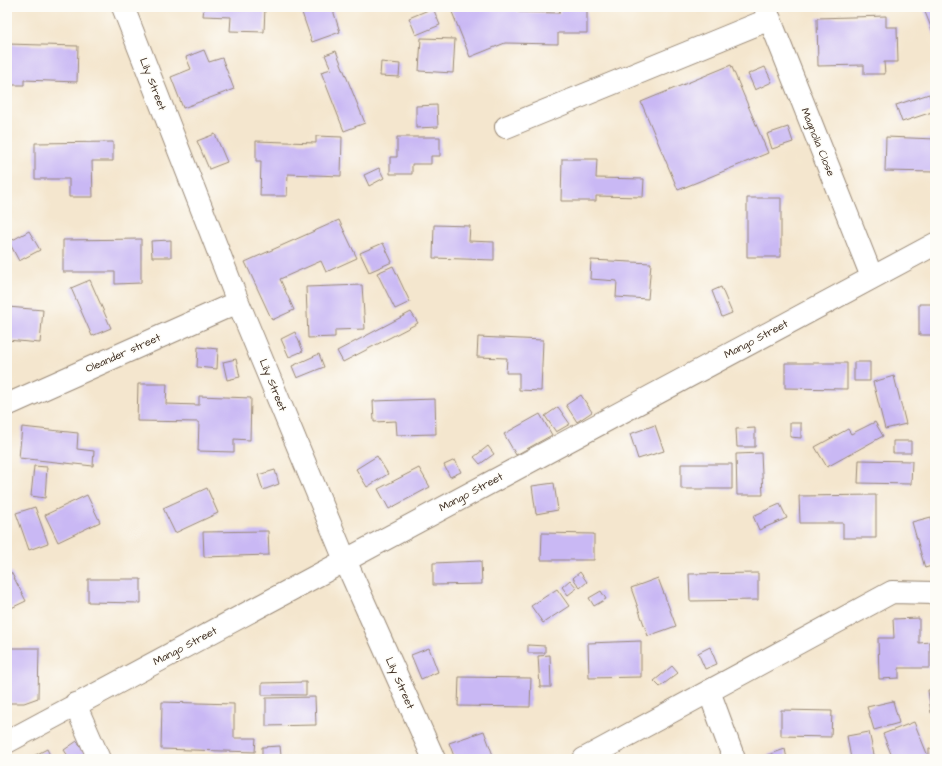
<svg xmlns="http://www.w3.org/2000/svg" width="942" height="766" font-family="'Architects Daughter',sans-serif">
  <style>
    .building { fill: #c9b8f4 }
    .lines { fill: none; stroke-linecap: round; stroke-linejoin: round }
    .minor-casing { stroke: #988876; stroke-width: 24 }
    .minor { stroke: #fff; stroke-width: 22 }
    .labels { text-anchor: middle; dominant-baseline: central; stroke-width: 3; stroke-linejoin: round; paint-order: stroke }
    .street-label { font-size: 11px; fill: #3b2a1e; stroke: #fdfcf7 }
  </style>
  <rect width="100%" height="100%" fill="#fdfcf7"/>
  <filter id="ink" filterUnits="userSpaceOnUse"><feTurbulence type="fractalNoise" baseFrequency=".025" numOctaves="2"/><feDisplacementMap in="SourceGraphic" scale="8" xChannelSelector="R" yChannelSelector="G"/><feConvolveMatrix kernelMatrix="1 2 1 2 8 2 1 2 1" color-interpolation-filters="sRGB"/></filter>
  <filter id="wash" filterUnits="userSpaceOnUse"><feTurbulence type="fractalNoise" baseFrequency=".012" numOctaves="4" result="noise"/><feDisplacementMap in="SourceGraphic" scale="16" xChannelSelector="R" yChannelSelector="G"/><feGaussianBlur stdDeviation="0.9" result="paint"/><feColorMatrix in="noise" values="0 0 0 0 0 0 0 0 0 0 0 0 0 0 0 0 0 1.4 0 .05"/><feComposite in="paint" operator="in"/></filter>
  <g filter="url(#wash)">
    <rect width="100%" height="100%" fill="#f4e6ce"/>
    <g id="blocks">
      <!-- building -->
      <path class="building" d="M204,7H265L264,32L230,31L231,17L203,16Z
        M300,7H332L340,32L312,42Z
        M450,7H515L518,12L560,13L558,7H585L587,12V33H558V44L505,43L470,57Z
        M923,7H935V37Z
        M433,8L440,25L416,35L409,18Z
        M886,16V27H897L898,62H884L885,74H864V65L818,66L817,18Z
        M421,38L455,39L453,73L419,71Z
        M7,44L78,46L77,82L24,80V85H7Z
        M204,50L209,62L222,58L234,89L183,108L171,77L191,69L186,57Z
        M336,51L365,123L344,131L321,72L331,69L325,55Z
        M381,62L400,64L399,77L380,76Z
        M731,65L768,153L678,190L641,102Z
        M765,67L772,82L755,90L748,74Z
        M929,94L935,111L902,122L896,105Z
        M437,105L438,127L416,128V106Z
        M788,127L793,142L772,149L767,134Z
        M215,134L227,162L209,169L197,141Z
        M316,136L342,137L341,176L288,174L287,196H260L261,161H256V141L316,143Z
        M397,137H440V156H431V164H412V174H390V157H397Z
        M886,137L935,139V172L885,171Z
        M113,142V161H92L93,197H69V179H35V143Z
        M562,159H597L596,178L644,179L643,197L596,196V201H561Z
        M379,168L384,178L369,186L364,175Z
        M747,198H781V257H747Z
        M339,220L357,258L326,272L321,261L280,279L294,310L272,320L245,262Z
        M434,225L470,226L469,241L494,242V260L433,258Z
        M29,231L40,250L19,261L9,242Z
        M141,239V283L115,284V272H63V240Z
        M171,240V257H152L151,241Z
        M383,243L392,262L369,272L360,253Z
        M591,260L651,263L648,299L616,297L617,281L590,279Z
        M393,266L410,302L395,309L377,273Z
        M90,280L111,328L92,336L71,288Z
        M362,285L365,329L335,330V337L308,338L306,287Z
        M721,287L732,313L722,317L712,291Z
        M7,296L9,297L8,307L43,310L40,343L7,340Z
        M919,304H935V335H919Z
        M411,312L418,323L343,362L337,351Z
        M295,332L303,351L289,357L281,339Z
        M478,337L543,340L541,391L519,390V373H506L507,358L477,357Z
        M198,347L218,349L217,369L197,367Z
        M319,354L324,367L297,378L292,366Z
        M236,359L240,377L227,380L223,362Z
        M854,362H870V381H854Z
        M785,363H847V389L785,388Z
        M894,376L906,424L885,429L873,382Z
        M138,384H167L166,404L199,405V396L251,398L250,440L234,439V452L198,451L199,422L137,421Z
        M581,395L592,412L577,422L566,405Z
        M435,399L436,434L397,435L396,421L374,422L373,401Z
        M558,407L570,424L556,432L545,416Z
        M540,414L552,435L516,455L504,434Z
        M875,422L883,436L827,467L815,447L848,429L851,434Z
        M790,423H801V438L790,437Z
        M655,425L664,451L638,459L630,434Z
        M22,427L78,433L77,449L94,451L93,466L19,458Z
        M755,428V447H737L736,429Z
        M893,441H911V453H893Z
        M488,446L494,454L480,464L474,457Z
        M761,453L763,495H737L736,454Z
        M377,456L388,474L367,487L356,469Z
        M455,460L461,472L450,477L444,465Z
        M859,460L912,461L911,484L858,483Z
        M681,464H732V489H681Z
        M34,466L47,467L45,498L31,496Z
        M419,468L430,487L389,509L378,489Z
        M275,470L279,484L263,490L258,475Z
        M554,483L558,510L536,514L532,486Z
        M207,488L218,513L175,533L163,508Z
        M87,495L100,522L58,542L45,515Z
        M876,495V538H843V523H800L799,496Z
        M780,504L787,518L759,530L753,516Z
        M35,507L48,543L29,550L16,513Z
        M931,517L935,531V565L925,568L912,522Z
        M268,531L269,555L204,557L203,532Z
        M542,533L594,534V560H541Z
        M481,561L482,584L433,585V563Z
        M11,572L26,601L7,610V574Z
        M580,572L587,582L580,588L573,578Z
        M758,573V600L690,601L689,574Z
        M658,578L676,626L648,636L631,588Z
        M88,579H141V603L88,602Z
        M570,580L577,588L568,595L562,587Z
        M557,589L569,606L543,623L531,606Z
        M601,591L606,599L594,606L589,598Z
        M919,618V643L930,642V668H899V678L879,679L878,638H894L893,619Z
        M641,641V677L589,678L588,643Z
        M528,645L545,646V653H528Z
        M710,647L717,664L705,669L698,653Z
        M7,648H39L38,698L24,703H7Z
        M429,648L438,672L421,679L411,655Z
        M550,655L551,687H540L538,656Z
        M672,666L678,673L660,687L654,681Z
        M459,677L531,678L530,707L458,706Z
        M306,682V695H262V683Z
        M935,689V713H931L928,690Z
        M315,697L316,725L266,726V698Z
        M893,701L899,723L874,730L867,707Z
        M162,702L234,704V738H256L255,752L161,749Z
        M781,710L832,711L831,737L781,736Z
        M914,722L928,756L919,759H893L883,734Z
        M484,731L494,758L455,759L449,743Z
        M869,732L875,759H851L847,736Z
        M77,741L90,759H70L64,750Z
        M280,746L281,756H262V747Z
        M47,749L52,759H28Z
        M785,749L787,759H760L759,758Z
        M929,749H935V759H929Z"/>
    </g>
  </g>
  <g filter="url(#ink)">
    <use href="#blocks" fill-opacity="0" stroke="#988876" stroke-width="1"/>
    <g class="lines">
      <!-- minor casing -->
      <g class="minor-casing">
        <path id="minor" d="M123,7L238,302L345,560L434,759
          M765,7L872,277
          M506,127L770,19
          M7,405L238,302
          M709,691L734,759
          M75,704L99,759
          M7,742L935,244
          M584,759L892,592L935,593"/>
      </g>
      <!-- minor -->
      <use href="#minor" class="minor"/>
    </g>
  </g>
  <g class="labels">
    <!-- street labels -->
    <g class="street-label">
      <text transform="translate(153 84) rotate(69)">Lily Street</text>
      <text transform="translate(818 142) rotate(68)">Magnolia Close</text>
      <text transform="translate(756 339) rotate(-28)">Mango Street</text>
      <text transform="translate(123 353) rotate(-24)">Oleander street</text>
      <text transform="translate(273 385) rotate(68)">Lily Street</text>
      <text transform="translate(471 492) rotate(-28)">Mango Street</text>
      <text transform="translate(185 646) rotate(-28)">Mango Street</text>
      <text transform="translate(400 683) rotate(66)">Lily Street</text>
    </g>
  </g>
  <!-- margin -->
  <rect width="942" height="766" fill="none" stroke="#fdfcf7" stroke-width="24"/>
</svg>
